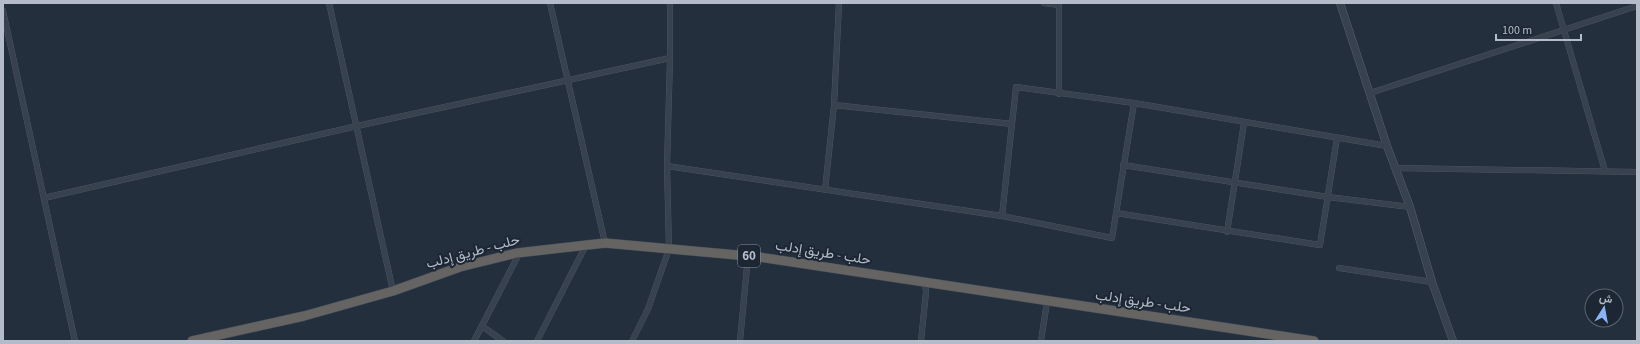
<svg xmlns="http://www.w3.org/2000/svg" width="1640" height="344" font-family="'Source Sans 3',Vazirmatn,sans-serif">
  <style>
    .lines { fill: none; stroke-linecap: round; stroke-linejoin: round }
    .minor-casing { stroke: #565f6c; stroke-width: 6 }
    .tertiary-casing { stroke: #565f6c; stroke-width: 8 }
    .trunk-casing { stroke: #434c59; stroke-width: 10 }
    .minor { stroke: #38414e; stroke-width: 5.5 }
    .tertiary { stroke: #38414e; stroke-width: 7 }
    .trunk { stroke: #656462; stroke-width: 9 }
    .labels { text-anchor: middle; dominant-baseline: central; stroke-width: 4; stroke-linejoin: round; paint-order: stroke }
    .shield { fill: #1d2633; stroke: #878f9c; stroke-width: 1 }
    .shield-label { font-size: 13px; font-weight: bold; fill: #b4bcc9 }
    .street-label { font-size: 14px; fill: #b4bcc9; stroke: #1d2633 }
  </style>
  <rect width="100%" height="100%" fill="#242f3e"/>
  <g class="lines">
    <!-- minor casing -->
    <g class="minor-casing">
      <path id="minor" d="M329,3L393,291
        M550,3L605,243
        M1044,3L1059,5
        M1556,3L1605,171
        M3,11L75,341
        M1370,93L1637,6
        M1059,94V3
        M834,105L1012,124
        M1123,165L1328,197L1410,207
        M667,166L1002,216L1112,238L1134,103
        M1396,168L1637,172
        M825,190L834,105L839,3
        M44,198L357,126L670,58
        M1116,213L1320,245L1337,138
        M1002,216L1016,87L1134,103L1387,146
        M1227,232L1244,123
        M1339,268L1432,282
        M482,326L503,341
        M474,341L520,252
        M537,341L586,245
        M632,341L648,309L669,249L667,166L670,58V3
        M740,341L748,256
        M921,341L926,292L925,283
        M1041,341L1047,302"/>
    </g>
    <!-- tertiary casing -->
    <g class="tertiary-casing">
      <path id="tertiary" d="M1340,3L1387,146L1410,207L1432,282L1453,341"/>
    </g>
    <!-- trunk casing -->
    <g class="trunk-casing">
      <path id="trunk" d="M192,341L304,316L393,291L460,267L517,253L605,243L759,257L1314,341"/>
    </g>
    <!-- minor -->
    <use href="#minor" class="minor"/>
    <!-- tertiary -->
    <use href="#tertiary" class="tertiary"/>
    <!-- trunk -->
    <use href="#trunk" class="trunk"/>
  </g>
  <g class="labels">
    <!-- shield labels -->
    <rect class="shield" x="738" y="245" width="22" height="22" rx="3"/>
    <g class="shield-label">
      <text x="749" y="256">60</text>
    </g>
    <!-- street labels -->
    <g class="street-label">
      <text transform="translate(473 252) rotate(-15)">حلب - طريق إدلب</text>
      <text transform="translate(823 253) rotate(9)">حلب - طريق إدلب</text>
      <text transform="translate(1143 302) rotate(8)">حلب - طريق إدلب</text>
    </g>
  </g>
  <!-- border -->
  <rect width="1640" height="344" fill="none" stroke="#b4bcc9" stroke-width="8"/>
  <!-- north arrow -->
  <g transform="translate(1604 308) rotate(11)"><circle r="19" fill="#1d2633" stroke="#59626f"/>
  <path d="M0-3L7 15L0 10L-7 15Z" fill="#8ab4f8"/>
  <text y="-6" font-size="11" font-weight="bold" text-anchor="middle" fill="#b4bcc9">ش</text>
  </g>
  <!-- scale -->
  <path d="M1496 34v6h85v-6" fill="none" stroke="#b4bcc9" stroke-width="2"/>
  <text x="1502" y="34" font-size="12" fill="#b4bcc9" stroke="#1d2633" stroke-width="3" paint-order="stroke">100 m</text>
</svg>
